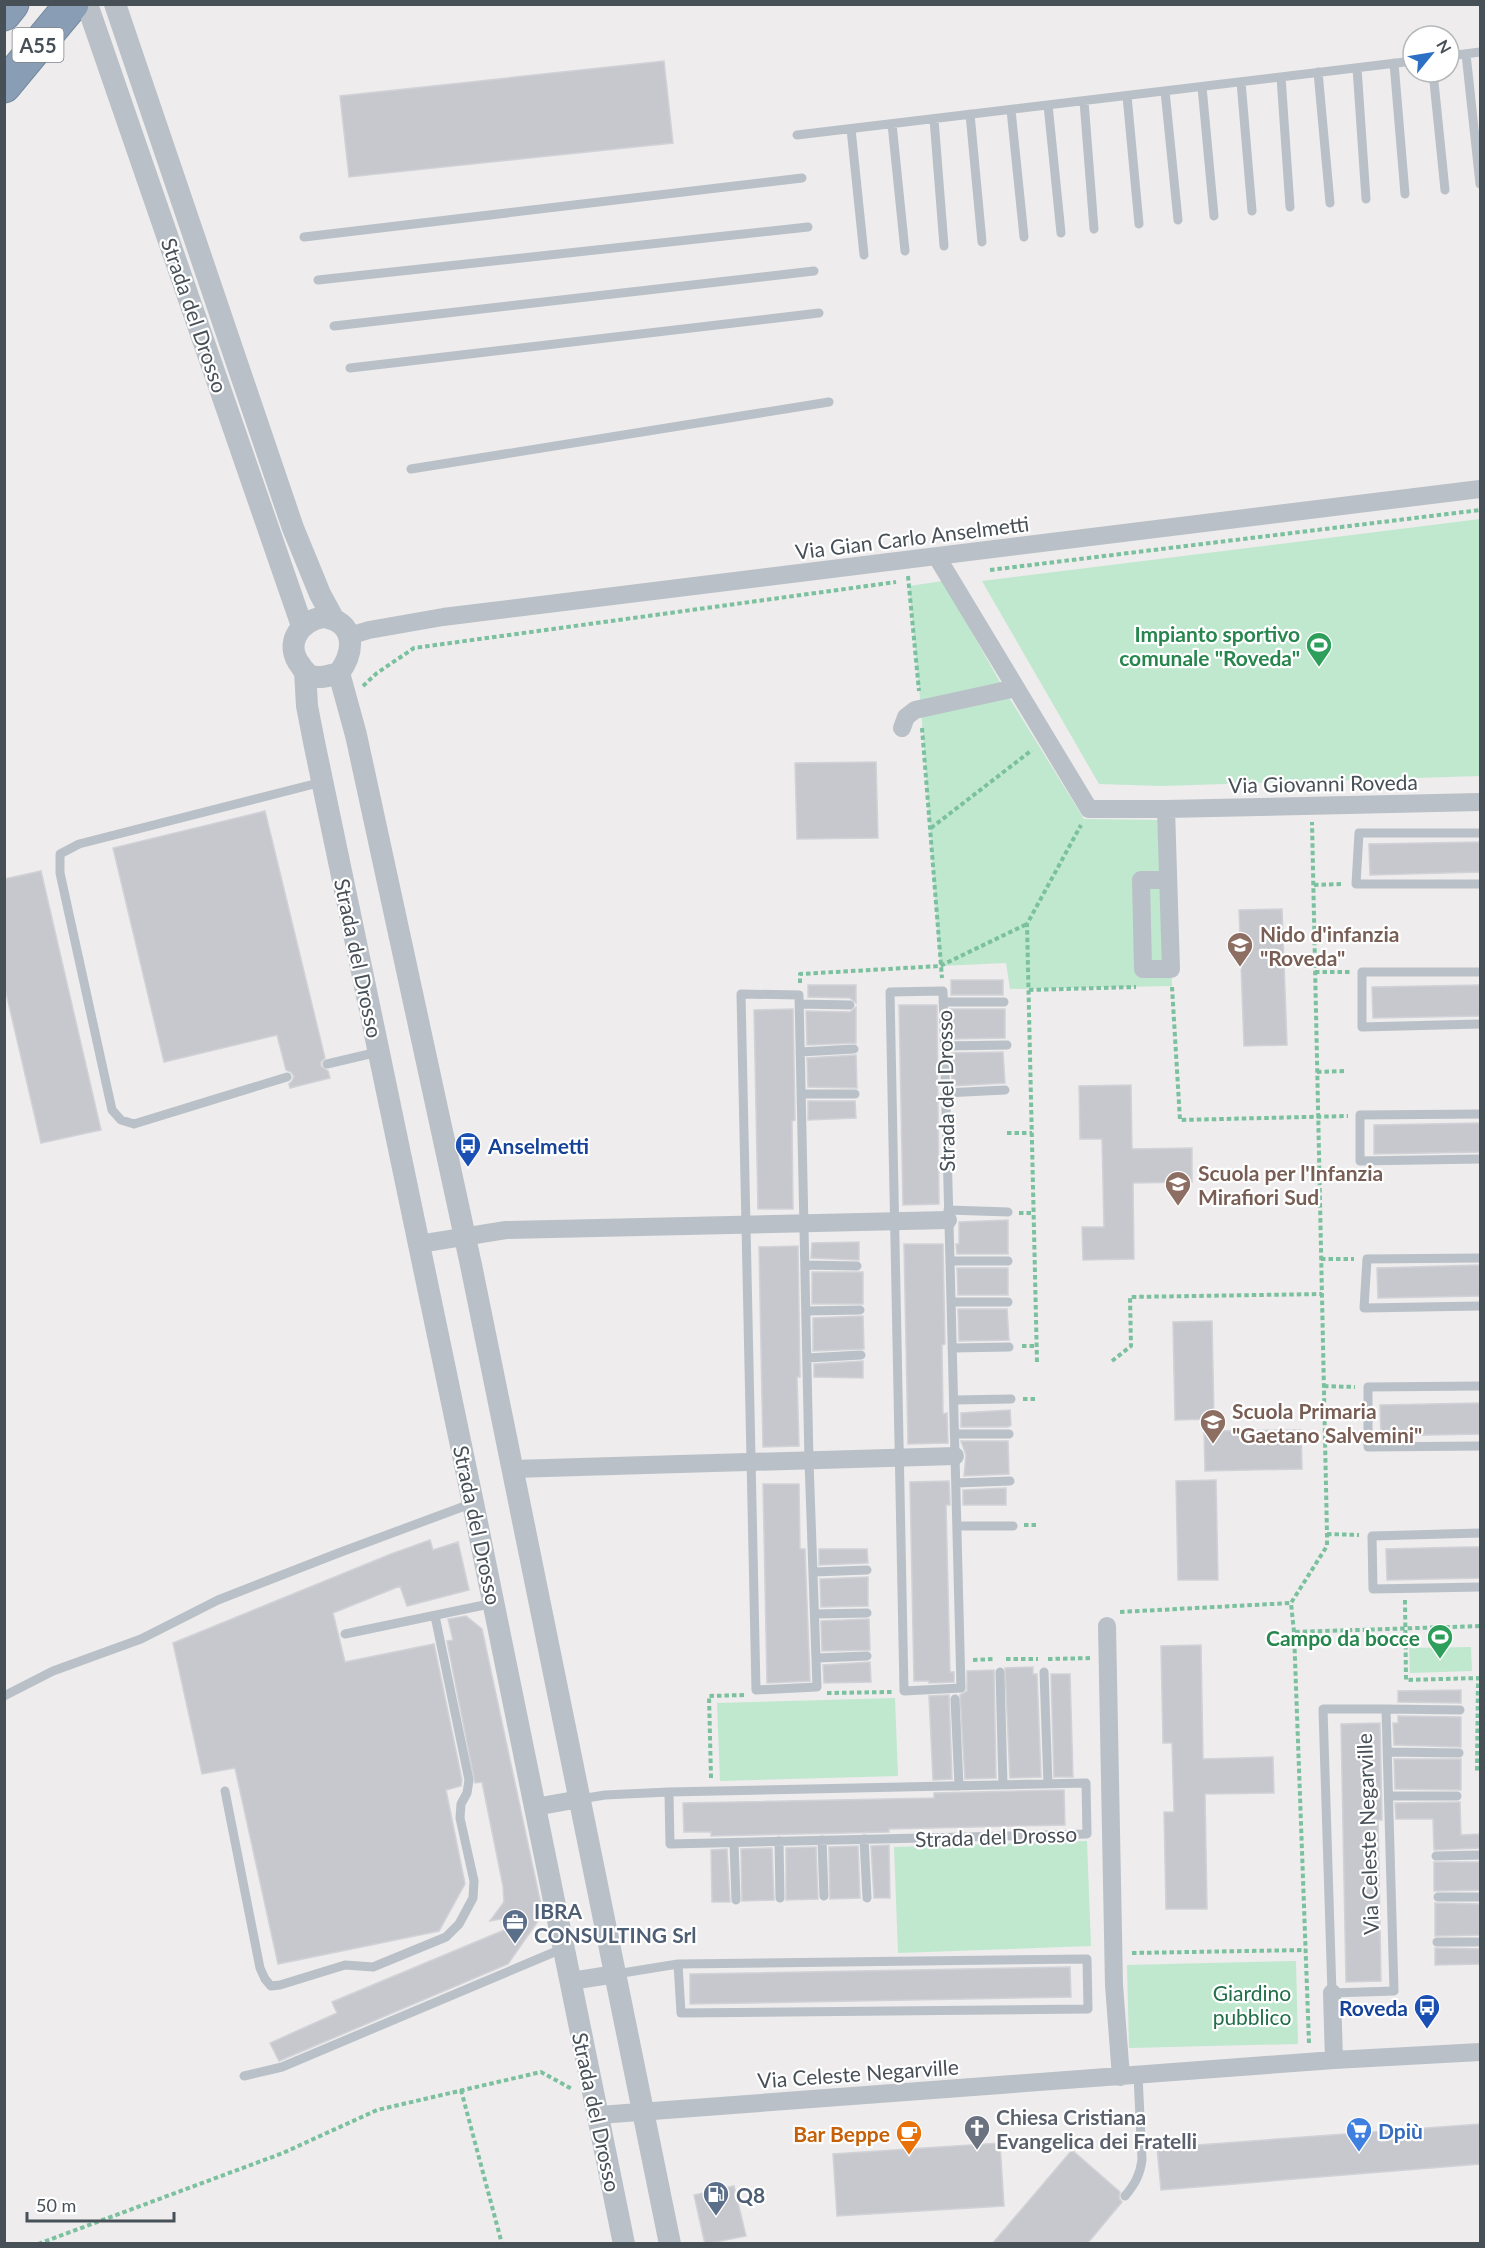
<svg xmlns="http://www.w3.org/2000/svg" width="1485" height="2248" font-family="Lato,sans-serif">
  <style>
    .green { fill: #bfe8cf }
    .building { fill: #c7c8ce; stroke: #d1d2d7; stroke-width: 1.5 }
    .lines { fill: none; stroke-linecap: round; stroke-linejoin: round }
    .motorway-casing { stroke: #7589a1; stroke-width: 35 }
    .path { stroke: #7bc19f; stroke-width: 4; stroke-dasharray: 4.5 3; stroke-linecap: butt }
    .service { stroke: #b9c0c7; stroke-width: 9 }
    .minor { stroke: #b9c0c7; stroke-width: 18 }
    .tertiary { stroke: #b9c0c7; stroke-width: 22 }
    .motorway { stroke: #899eb5; stroke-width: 33 }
    .labels { text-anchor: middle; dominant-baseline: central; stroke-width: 4.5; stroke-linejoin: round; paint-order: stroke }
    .shield { fill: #fff; stroke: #7e8489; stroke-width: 1.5 }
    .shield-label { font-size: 20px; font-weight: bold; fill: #474f57 }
    .street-label { font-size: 21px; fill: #474f57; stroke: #fff }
    .leisure-label { font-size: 21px; font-weight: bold; fill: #27864d; stroke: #fff; text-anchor: end }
    .education-label { font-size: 21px; font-weight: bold; fill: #785e54; stroke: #fff; text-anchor: start }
    .transit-label { font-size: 21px; font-weight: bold; fill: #164399; stroke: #fff; text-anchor: start }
    .service-label { font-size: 21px; font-weight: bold; fill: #4e5e75; stroke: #fff; text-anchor: start }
    .park-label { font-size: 21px; fill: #216e48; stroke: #fff }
    .worship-label { font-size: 21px; font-weight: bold; fill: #5b616d; stroke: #fff; text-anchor: start }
    .shop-label { font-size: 21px; font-weight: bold; fill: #366cbe; stroke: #fff; text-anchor: start }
    .food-label { font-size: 21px; font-weight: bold; fill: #c56008; stroke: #fff; text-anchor: end }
  </style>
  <rect width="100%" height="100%" fill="#eeecec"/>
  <!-- green -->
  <path class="green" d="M1480,519V776L1162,786L1099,784L982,581Z
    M943,581L1005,691L1084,819L1166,820L1172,986L1010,989L1006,963L940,966L921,708L909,586Z
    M1471,1647L1472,1671L1410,1673L1409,1648Z
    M895,1698L898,1776L720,1781L717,1703Z
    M1087,1841L1091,1946L898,1953L894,1847Z
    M1296,1961L1298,2044L1129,2048L1127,1965Z"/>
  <!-- building -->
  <path class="building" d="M664,61L673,143L349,177L340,96Z
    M876,762L878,838L797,839L795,763Z
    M265,811L325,1058L321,1062V1066L328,1071L330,1078L290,1088L289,1084L292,1081L294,1076L291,1072L286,1070L277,1035L164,1062L113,848Z
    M1480,842V872L1370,875L1369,844Z
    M41,871L101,1130L41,1143L4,984V879Z
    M1282,909L1287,1045L1244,1046L1239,910Z
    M951,980H1003V995H951Z
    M808,985H856V1003L850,998L808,997Z
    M1480,985V1016L1373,1018L1372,987Z
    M899,1005H937L939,1204L903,1205Z
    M856,1007V1043L807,1045L806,1011L850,1012Z
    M793,1009L795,1120L792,1121L793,1209H758L754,1010Z
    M950,1009H1005V1038L951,1039Z
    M1003,1052L1005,1083L952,1086L951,1053Z
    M856,1055L857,1088L808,1087L807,1058Z
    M1131,1085L1132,1149L1192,1148V1182L1133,1183L1134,1259L1083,1260L1082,1227H1104L1102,1139H1080L1079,1086Z
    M808,1101H855L856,1118L808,1120Z
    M1480,1123V1152L1374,1154V1125Z
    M1008,1220V1254H957L956,1244H959V1222Z
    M859,1242V1260L811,1258L812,1243Z
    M904,1244H943L945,1344L942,1345L943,1414L947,1413L948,1443L908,1444Z
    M798,1246L800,1377H797L799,1446L763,1447L759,1247Z
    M1480,1265V1296L1378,1298L1377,1268Z
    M957,1268H1008V1295H958Z
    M812,1272H863V1304H812Z
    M958,1309H1007L1009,1340L959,1341Z
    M863,1316L864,1349L813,1351V1318Z
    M1212,1321L1214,1419L1175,1420L1173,1322Z
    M863,1361V1378L814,1377V1364Z
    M1480,1403V1434L1381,1436L1380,1405Z
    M1010,1410L1011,1425L1008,1427H961V1413Z
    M1301,1430L1302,1469L1205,1471L1204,1431Z
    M961,1441H1008L1009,1474L964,1476L966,1455Z
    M1216,1480L1218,1580H1178L1176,1481Z
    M949,1481L950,1505H946L950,1672H954V1682L929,1683V1681H914L910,1482Z
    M763,1484H799L800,1549H805L810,1681L767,1683Z
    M1006,1488V1505H963V1490Z
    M430,1540L433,1550L458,1542L469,1590L407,1606L400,1586L333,1613L345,1662L434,1644L462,1780L461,1786L446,1790L465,1884L439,1931L278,1964L235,1768L202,1774L173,1643L391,1554Z
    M1465,1547H1480V1578L1387,1580L1386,1549Z
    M819,1549H867L868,1563L819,1565Z
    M868,1577V1606L821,1607L820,1579Z
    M466,1616L482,1629L543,1914L508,1964L279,2061L270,2043L337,2013L332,2002L514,1926L511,1917L490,1921L504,1902L503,1886L482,1782L475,1783L447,1641L453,1640L448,1619Z
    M869,1619L870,1650L822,1651L821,1621Z
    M1201,1645L1203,1759L1273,1757L1274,1793L1205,1794L1207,1909H1166L1164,1812H1174L1172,1743H1163L1161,1646Z
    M870,1662L871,1682L824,1683L823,1665Z
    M1033,1667V1674H1037L1041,1777L1010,1778L1005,1668Z
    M994,1670L996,1778L965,1779L960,1695L967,1691V1671Z
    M1051,1674H1070L1073,1777H1054Z
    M1461,1690V1703L1398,1702V1691Z
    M949,1695L952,1779L933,1780L929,1696Z
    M1398,1716L1461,1717V1747L1394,1745L1393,1723H1398Z
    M1380,1723L1382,1820H1378L1381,1981L1346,1982L1341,1724Z
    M1394,1759H1461V1790L1395,1789Z
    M1064,1790L1065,1825L889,1829V1832L711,1836V1832H684L683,1803L934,1798V1793Z
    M1460,1802L1461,1835L1480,1834V1848L1434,1850L1433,1819H1396L1395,1803Z
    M889,1845L890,1898H874L871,1846Z
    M858,1846L860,1898L830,1899L829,1847Z
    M816,1847L818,1899L786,1900V1848Z
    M772,1848L774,1900L742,1901L741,1849Z
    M727,1849L730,1902H712L711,1850Z
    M1434,1862H1480V1890L1434,1891Z
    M1435,1903L1480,1904V1935L1435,1936Z
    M1435,1948L1480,1949V1964L1435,1965Z
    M1070,1967L1071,1997L690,2004V1974Z
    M1480,2124V2164L1161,2190L1157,2148Z
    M1000,2143L1004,2206L837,2216L833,2154Z
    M1072,2150L1120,2192L1119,2198L1122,2202L1087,2244H992Z
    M734,2186L746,2236L705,2244L694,2195Z"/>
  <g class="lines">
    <!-- motorway casing -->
    <g class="motorway-casing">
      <path id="motorway" d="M4,14L12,4
        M4,86L72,4"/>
    </g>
    <!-- path -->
    <path class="path" d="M990,570L1480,510
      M908,576L919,691
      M363,686L377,673L414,648L896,582
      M922,728L942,978
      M931,828L1032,750
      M1314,885L1343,884
      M1315,972H1351
      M800,983V974L940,966L1027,924
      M1172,987L1180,1120L1348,1116
      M1029,990L1136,987
      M1317,1072L1347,1071
      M1007,1133H1032
      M1019,1213H1034
      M1321,1259H1354
      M1022,1346H1037
      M1112,1361L1131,1346L1130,1297L1322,1294
      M1037,1362L1027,924L1081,825
      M1324,1386L1355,1387
      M1023,1399H1037
      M1024,1525H1038
      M1327,1534L1359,1535
      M1405,1600L1406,1680L1478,1678L1477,1771H1480
      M1120,1612L1291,1603
      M1294,1632L1291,1603L1327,1546V1534L1312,822
      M1006,1659H1038
      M1048,1659L1092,1658
      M973,1660L993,1659
      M827,1693L892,1692
      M711,1778L709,1696L745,1695
      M1132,1953L1305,1950
      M1309,2043L1294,1632L1480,1626
      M461,2090L502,2244
      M38,2244L283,2153L377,2110L541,2072L572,2089"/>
    <!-- service -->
    <path class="service" d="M1466,54L1480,184
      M1449,56L1480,52
      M1394,63L1405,194
      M1357,68L1366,199
      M1318,72L1330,203
      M1433,72L1445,190
      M1281,77L1290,207
      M1241,82L1252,211
      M1202,87L1214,216
      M1165,91L1178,220
      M1127,96L1139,224
      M1084,101L1094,229
      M1048,105L1061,233
      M1011,110L1024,237
      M970,114L982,242
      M934,119L944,246
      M892,124L905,251
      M851,129L864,255
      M797,135L1413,61
      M304,237L802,178
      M318,280L808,227
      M334,326L814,271
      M350,368L819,313
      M411,469L829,402
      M1480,833H1359L1356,884H1480
      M1480,972H1362V1027L1480,1024
      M943,991L961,1688L904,1691L890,992Z
      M741,994L799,995L809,1461L817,1687L756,1690Z
      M943,1002H1004
      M800,1004L850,1005
      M944,1046L1007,1045
      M800,1052L854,1049
      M327,1064L378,1052
      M287,1077L134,1124L121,1120L112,1110L60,873V854L79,844L322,782
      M945,1093L1005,1090
      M801,1094H855
      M1480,1114L1360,1115V1161L1480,1159
      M948,1210L1008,1212
      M1480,1258L1367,1259L1364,1308L1480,1306
      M950,1261H1008
      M805,1265L857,1266
      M951,1302H1008
      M806,1311L860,1310
      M952,1348L1009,1347
      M807,1358L861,1355
      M1480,1386L1368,1387V1447L1480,1446
      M954,1400L1011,1399
      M955,1434H1009
      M956,1483L1010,1481
      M957,1526H1013
      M1480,1533L1372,1536L1373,1589L1480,1587
      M814,1572L867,1570
      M815,1614L867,1613
      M345,1634L494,1603
      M817,1658L867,1656
      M1000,1672L1003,1785
      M1044,1672L1048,1784
      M4,1696L53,1671L141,1639L218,1600L341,1552L473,1503
      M955,1699L959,1786
      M1323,1709H1386L1394,1991L1332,1993Z
      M1386,1709L1460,1710
      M1388,1752L1459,1753
      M225,1791L260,1968L265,1979L271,1986L280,1985L345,1965L373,1967L446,1937L459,1924L473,1898L474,1881L460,1818L461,1804L467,1793L469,1780L435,1616
      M1389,1796H1457
      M580,1799L605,1795L669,1792L1086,1783L1087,1834L670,1844L669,1792
      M864,1839L867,1898
      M822,1840L824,1896
      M779,1841L780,1898
      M734,1843L736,1900
      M1436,1856L1480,1855
      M1438,1897H1480
      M1437,1942H1480
      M616,1974L678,1964L1087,1959L1088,2009L681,2013L678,1964
      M244,2076L282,2067L564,1948
      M1125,2196C1135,2184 1140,2175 1142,2160L1138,2075"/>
    <!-- minor -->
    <path class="minor" d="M937,557L1089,809H1166L1480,802
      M349,636L369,630L443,617L1480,489
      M902,728L906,717L915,710L1016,688
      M1166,809L1171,969H1143L1141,880H1168
      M419,1244L506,1230L948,1220
      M513,1469L955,1456
      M1107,1626L1114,1985L1121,2077
      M535,1807L580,1799
      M571,1981L616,1974
      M1332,1993L1334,2060
      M599,2115L1334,2060L1480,2052"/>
    <!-- tertiary -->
    <path class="tertiary" d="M87,4L302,626
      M115,4L293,528L320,594L333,618
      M323,617C355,621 356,650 339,673C331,675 320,679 311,676C307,674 303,670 301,666C284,645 298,622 323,617Z
      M305,671L307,706L314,742L473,1503L624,2244
      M339,673L356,735L471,1265L670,2244"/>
    <!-- motorway -->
    <use href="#motorway" class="motorway"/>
  </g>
  <!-- icons -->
  <defs>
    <g id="stadium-pin" transform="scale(1.35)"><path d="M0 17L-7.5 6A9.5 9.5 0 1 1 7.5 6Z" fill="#2e9e5b" stroke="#fff"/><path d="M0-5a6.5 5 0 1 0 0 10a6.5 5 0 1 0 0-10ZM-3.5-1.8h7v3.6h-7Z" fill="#fff"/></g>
    <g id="school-pin" transform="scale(1.35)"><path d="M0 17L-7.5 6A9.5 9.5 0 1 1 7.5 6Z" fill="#8d6e63" stroke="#fff"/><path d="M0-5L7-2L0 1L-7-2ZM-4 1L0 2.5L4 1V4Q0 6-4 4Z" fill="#fff"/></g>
    <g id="bus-pin" transform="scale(1.35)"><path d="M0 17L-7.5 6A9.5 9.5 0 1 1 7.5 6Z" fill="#1a4fb4" stroke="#fff"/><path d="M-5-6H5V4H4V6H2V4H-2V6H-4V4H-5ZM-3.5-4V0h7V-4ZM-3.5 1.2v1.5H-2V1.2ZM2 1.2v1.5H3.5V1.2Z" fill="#fff"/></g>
    <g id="office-pin" transform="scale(1.35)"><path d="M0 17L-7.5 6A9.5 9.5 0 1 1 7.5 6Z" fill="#5c6f8a" stroke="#fff"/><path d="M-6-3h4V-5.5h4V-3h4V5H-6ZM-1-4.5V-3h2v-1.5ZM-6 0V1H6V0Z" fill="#fff"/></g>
    <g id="church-pin" transform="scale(1.35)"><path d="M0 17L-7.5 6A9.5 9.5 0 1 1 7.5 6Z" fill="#6b7280" stroke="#fff"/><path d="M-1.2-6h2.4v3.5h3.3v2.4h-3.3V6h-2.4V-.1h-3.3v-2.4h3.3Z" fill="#fff"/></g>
    <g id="supermarket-pin" transform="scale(1.35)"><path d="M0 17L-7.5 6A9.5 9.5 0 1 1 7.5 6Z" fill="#3f7fe0" stroke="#fff"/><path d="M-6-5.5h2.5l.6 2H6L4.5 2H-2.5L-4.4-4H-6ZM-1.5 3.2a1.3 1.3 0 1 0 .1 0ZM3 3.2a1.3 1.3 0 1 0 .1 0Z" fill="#fff"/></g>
    <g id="cafe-pin" transform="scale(1.35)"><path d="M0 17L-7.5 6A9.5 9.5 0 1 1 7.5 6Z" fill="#e8710a" stroke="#fff"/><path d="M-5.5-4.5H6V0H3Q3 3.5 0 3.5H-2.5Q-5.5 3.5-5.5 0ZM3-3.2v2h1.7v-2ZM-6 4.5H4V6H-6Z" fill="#fff"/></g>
    <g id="fuel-pin" transform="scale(1.35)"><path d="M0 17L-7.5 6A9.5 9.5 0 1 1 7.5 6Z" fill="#5c6f8a" stroke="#fff"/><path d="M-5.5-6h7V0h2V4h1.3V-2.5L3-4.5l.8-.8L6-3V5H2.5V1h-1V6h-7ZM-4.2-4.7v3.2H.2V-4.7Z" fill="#fff"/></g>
  </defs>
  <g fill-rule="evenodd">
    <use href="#stadium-pin" x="1319" y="645"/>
    <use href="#school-pin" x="1240" y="945"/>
    <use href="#bus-pin" x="468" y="1145"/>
    <use href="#school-pin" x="1178" y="1184"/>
    <use href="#school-pin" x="1213" y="1422"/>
    <use href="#stadium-pin" x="1440" y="1637"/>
    <use href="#office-pin" x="515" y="1922"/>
    <use href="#bus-pin" x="1427" y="2007"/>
    <use href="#church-pin" x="977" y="2128"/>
    <use href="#supermarket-pin" x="1359" y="2130"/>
    <use href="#cafe-pin" x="909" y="2133"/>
    <use href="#fuel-pin" x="716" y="2194"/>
  </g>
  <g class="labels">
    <!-- shield labels -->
    <rect class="shield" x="12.5" y="28" width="51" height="34" rx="4.5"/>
    <g class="shield-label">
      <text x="38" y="45">A55</text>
    </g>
    <!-- street labels -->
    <g class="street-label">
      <text transform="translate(195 315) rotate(71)">Strada del Drosso</text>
      <text transform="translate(912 537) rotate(-7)">Via Gian Carlo Anselmetti</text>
      <text transform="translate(1323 783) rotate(-1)">Via Giovanni Roveda</text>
      <text transform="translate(359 958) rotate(78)">Strada del Drosso</text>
      <text transform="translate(945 1091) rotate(-91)">Strada del Drosso</text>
      <text transform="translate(478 1525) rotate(78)">Strada del Drosso</text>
      <text transform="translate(1367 1834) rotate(-92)">Via Celeste Negarville</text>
      <text transform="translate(996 1836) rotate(-2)">Strada del Drosso</text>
      <text transform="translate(858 2073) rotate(-4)">Via Celeste Negarville</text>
      <text transform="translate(597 2112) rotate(78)">Strada del Drosso</text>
    </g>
    <!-- leisure labels -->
    <g class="leisure-label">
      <text x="1300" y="633">Impianto sportivo<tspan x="1300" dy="24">comunale "Roveda"</tspan></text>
      <text x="1420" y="1637">Campo da bocce</text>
    </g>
    <!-- education labels -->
    <g class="education-label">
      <text x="1260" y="933">Nido d'infanzia<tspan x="1260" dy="24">"Roveda"</tspan></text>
      <text x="1198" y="1172">Scuola per l'Infanzia<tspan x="1198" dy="24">Mirafiori Sud</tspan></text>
      <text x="1232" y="1410">Scuola Primaria<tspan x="1232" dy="24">"Gaetano Salvemini"</tspan></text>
    </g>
    <!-- transit labels -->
    <g class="transit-label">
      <text x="488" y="1145">Anselmetti</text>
      <text x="1408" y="2007" text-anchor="end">Roveda</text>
    </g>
    <!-- service labels -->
    <g class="service-label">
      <text x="534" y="1910">IBRA<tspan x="534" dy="24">CONSULTING Srl</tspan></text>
      <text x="736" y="2194">Q8</text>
    </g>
    <!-- park labels -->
    <g class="park-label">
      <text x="1252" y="1992">Giardino<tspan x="1252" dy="24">pubblico</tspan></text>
    </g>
    <!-- worship labels -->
    <g class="worship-label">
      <text x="996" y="2116">Chiesa Cristiana<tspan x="996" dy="24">Evangelica dei Fratelli</tspan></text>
    </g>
    <!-- shop labels -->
    <g class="shop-label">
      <text x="1378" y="2130">Dpiù</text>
    </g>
    <!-- food labels -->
    <g class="food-label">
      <text x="890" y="2133">Bar Beppe</text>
    </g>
  </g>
  <!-- border -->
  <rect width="1485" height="2248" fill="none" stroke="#474f57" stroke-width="12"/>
  <!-- north arrow -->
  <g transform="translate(1431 54) rotate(60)"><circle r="28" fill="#ffffff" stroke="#b5b9bc" stroke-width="1.5"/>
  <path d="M0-4.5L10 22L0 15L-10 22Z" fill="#2e6fc6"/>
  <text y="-9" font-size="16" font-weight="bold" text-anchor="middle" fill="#474f57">N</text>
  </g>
  <!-- scale -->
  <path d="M27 2212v9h147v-9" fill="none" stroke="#474f57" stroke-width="3"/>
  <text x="36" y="2212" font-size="18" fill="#474f57" stroke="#ffffff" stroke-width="4.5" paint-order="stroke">50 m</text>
</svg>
